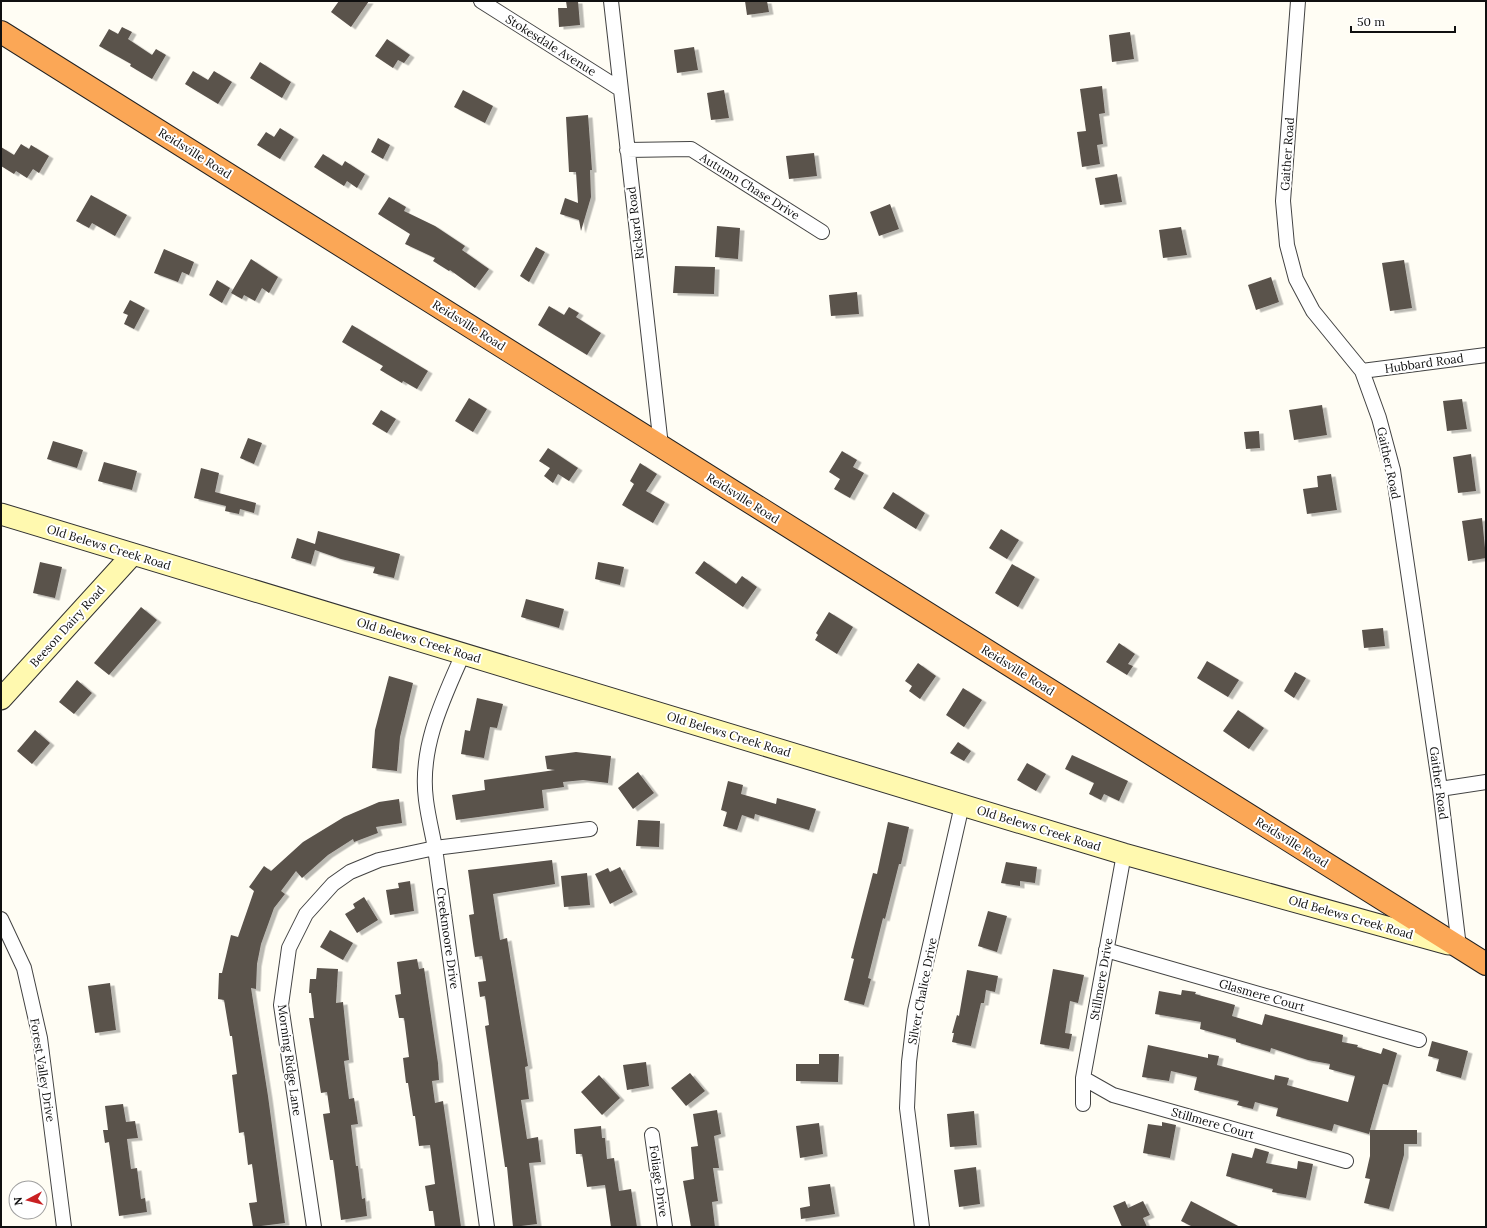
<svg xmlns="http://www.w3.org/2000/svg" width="1487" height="1228" font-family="Lora,serif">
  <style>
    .building { fill: #5a524c; filter: url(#shadow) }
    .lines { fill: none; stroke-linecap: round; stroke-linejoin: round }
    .street-casing { stroke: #434343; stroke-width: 16 }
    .secondary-casing { stroke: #323232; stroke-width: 23 }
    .highway-casing { stroke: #212121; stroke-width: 24 }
    .street { stroke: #fff; stroke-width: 14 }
    .secondary { stroke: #fff9af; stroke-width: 21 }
    .highway { stroke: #fba756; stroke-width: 22 }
    .labels { text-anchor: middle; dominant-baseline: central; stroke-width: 4; stroke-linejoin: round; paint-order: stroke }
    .street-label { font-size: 12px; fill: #101010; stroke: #fff }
  </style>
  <defs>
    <filter id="shadow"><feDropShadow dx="4.5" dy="2.5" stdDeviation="0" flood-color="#0004"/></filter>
  </defs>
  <rect width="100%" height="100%" fill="#fffdf4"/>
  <!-- building -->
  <path class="building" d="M339,1H369L351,27L331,12Z
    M566,1H578L580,25L559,27L558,8H567Z
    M745,1H767L769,12L747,15Z
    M122,27L132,32L128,39L152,55L156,49L166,55L152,79L130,66L131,64L99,46L109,29L118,34Z
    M1130,32L1134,59L1112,62L1109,35Z
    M387,39L410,55L404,63L398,60L393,68L375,56Z
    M694,47L698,70L677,73L674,50Z
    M260,62L291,82L282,98L250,78Z
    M193,71L208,80L214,71L232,82L218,104L185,84Z
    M1102,86L1105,113L1099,114L1103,144L1097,145L1100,164L1082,167L1077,132L1086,131L1080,89Z
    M463,90L493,106L485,123L454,107Z
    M724,90L729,118L711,120L707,93Z
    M588,115L592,170H590L591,197L581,231L579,220L560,214L565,198L578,203L576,172H569L566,117Z
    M280,128L294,137L280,159L257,145L266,132L274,137Z
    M378,138L390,145L383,159L371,152Z
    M21,144L29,149L31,145L49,156L39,173L33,169L27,178L16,171L14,174L1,166V147L14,155Z
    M814,153L817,176L789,179L786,156Z
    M323,154L342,166L345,161L365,174L357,188L347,181L344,186L314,167Z
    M1117,174L1122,202L1100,205L1095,178Z
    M91,195L127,215L115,236L92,223L89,228L76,221Z
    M389,197L406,207L404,211L435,226L465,246L462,250L489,269L475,288L450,270L449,271L433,261L435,258L405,244L410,234L378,214Z
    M890,204L899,229L879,236L870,212Z
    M717,226L740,228L738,259L715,257Z
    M1181,227L1187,255L1163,258L1159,230Z
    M536,247L545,252L529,282L520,276Z
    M164,249L194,262L189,275L182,272L178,282L154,273Z
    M251,259L278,277L269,293L262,288L255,301L244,295L242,299L231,293Z
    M1404,260L1412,308L1390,311L1382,263Z
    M675,266L715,267L714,294L673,293Z
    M1271,277L1279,302L1256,310L1248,285Z
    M217,280L230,288L222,303L209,295Z
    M857,292L859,314L831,316L829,295Z
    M130,300L145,308L134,329L124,324L128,315L123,313Z
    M549,306L564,315L569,307L579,313L576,317L601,333L587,355L538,325Z
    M352,325L428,371L417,389L403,381L402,383L380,370L383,366L342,342Z
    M469,398L487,409L473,432L455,421Z
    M1462,399L1467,429L1447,431L1443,401Z
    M1322,405L1327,435L1294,440L1289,410Z
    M381,410L396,419L387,433L372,424Z
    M1259,431L1260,448L1246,449L1244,432Z
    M248,438L262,443L254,464L240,458Z
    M53,441L83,450L77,468L47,459Z
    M548,448L578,468L569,481L558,474L553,483L544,476L550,468L539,461Z
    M842,451L857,460L853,467L864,473L850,498L834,489L840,479L829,472Z
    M1471,454L1476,491L1458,493L1453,457Z
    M104,462L137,471L132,490L98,481Z
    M640,463L657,474L646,491L665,502L653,523L622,505L634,484L630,481Z
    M201,468L219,473L215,492L256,503L254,513L240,509L239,514L225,511L226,506L194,498Z
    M1331,474L1337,510L1307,514L1303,489L1318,487L1317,476Z
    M893,492L925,513L916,529L883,508Z
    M1482,518L1486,558L1468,561L1462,521Z
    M1001,529L1019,540L1007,559L989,548Z
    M318,531L400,554L394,578L373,573L375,567L341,559L315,550L311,564L291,558L297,538L315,544Z
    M704,561L736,584L742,576L757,587L743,607L695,573Z
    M40,562L62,567L55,598L33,593Z
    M598,562L624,567L620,585L595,579Z
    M1012,564L1035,577L1018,607L995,593Z
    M526,599L564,609L559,628L521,617Z
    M141,607L157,620L109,675L94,663Z
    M829,612L853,627L837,654L815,640L818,635L816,633Z
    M1383,628L1385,646L1364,648L1362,630Z
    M1119,643L1135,654L1128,664L1133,666L1127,675L1106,662Z
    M1207,661L1239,680L1228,697L1197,678Z
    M918,663L936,676L920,699L909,691L912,686L905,681Z
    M1295,672L1306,678L1294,698L1284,691Z
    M389,676L413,683L400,737L397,771L372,768L375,730Z
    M77,680L92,693L74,714L59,702Z
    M963,688L982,700L964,727L946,715Z
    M477,698L503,704L497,728L490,727L484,758L461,754L465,730L470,731Z
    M1238,710L1264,728L1249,749L1223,731Z
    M35,730L50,743L32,764L17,751Z
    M958,742L971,751L964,761L950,753Z
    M576,752L611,756L608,783L583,780L563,782L564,787L542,790L544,808L456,820L452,795L485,790L484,780L555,770L547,769L545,756Z
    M1072,755L1128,781L1119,801L1104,794L1101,800L1089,794L1094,783L1065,769Z
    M1027,763L1046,774L1036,791L1017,780Z
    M638,772L654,793L633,809L618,788Z
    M728,781L743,785L741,794L776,804L777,798L816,809L809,830L755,814L754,819L742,815L737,830L723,826L727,812L721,810Z
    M399,799L402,823L376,827L378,833L354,842L353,839L328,855L302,878L296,871L281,891L285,894L274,908L261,944L257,964L256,989L251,988L268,1096L285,1223L253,1227L249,1203L257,1202L252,1164L248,1165L244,1132L239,1133L232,1075L237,1074L232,1036H230L224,1000L218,999L219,973H222L231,935L238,937L254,891L249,887L264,866L271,871L303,842L344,817L379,802Z
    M638,820L660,821L659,847L636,846Z
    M888,822L909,827L901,864H899L885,919L883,918L868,978L871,979L864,1005L844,1000L854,959L851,958L873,873L877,874Z
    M552,860L555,884L493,894L500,940L507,938L528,1066L525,1067L529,1099L521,1100L527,1139L538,1137L541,1162L529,1163L537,1224L513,1227L507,1167H505L485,1026L489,1025L485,996L480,997L478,982L486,981L482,956L475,957L473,944L469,915L474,914L468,870Z
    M1006,862L1037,867L1035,883L1020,881V886L1001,883Z
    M620,867L633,892L610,904L595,874L608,868L610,872Z
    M587,873L590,905L564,907L561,876Z
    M410,881L414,911L390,915L386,890L399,888L398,883Z
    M364,897L378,920L357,933L345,914L355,908L353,904Z
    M988,911L1007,916L997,952L978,946Z
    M330,930L353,943L343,960L320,947Z
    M417,959L419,969L424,968L438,1063L439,1080L432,1081L435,1103L443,1101L461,1227H435L433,1211H429L425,1186L435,1184L430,1145L419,1146L415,1116H413L408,1083H406L403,1058L409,1057L404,1018H399L395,995L401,994L397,962Z
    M317,968L338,969L336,1003L343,1002L349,1060L344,1061L349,1099L354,1098L358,1124L351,1125L356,1166H358L362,1199L365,1198L367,1216L341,1220L333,1160H330L323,1114L330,1113L327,1092L321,1093L309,1018H314L311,993H309L310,979H316Z
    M1053,969L1084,975L1078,1003L1070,1001L1065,1033L1072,1034L1069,1049L1040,1044Z
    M967,970L998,976L995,992L986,990L984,1003H981L971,1046L952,1042L954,1033H952L957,1015L959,1016Z
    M110,983L116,1030L95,1033L88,986Z
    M1182,990L1196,992L1195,994L1235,1005L1232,1016L1262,1025L1265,1014L1343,1035L1342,1042L1358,1045L1357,1047L1381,1054L1383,1048L1397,1053L1388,1085L1383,1084L1370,1130H1417V1144H1404V1155L1389,1209L1364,1203L1370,1179L1365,1178L1370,1156V1131L1369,1134L1334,1124L1332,1131L1276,1116L1278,1108L1255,1102L1253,1109L1237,1105L1239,1101L1194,1090L1197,1077L1171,1071L1169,1081L1142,1077L1148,1045L1208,1058V1054L1219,1056L1217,1065L1274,1080L1275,1075L1289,1078L1287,1085L1348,1102L1355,1076L1329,1069L1330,1064L1308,1060L1271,1048L1270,1052L1236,1042V1039L1200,1029L1201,1022L1155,1014L1159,991L1181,995Z
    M1432,1041L1468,1051L1461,1078L1436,1071L1439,1059L1428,1056Z
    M819,1054H839L838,1082L796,1081V1064H819Z
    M646,1062L649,1086L627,1090L623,1065Z
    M690,1073L705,1091L686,1106L671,1088Z
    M599,1075L620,1098L602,1115L581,1092Z
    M123,1104L126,1122L135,1121L138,1138L127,1139L131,1169L137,1168L141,1199L145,1198L147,1212L119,1216L109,1142L105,1143L103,1130H108L105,1106Z
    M717,1110L721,1134L714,1136L719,1168H713L718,1201L712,1202L715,1227H691L683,1181L694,1179L691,1147L698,1146L693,1114Z
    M974,1111L977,1145L950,1147L947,1114Z
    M1162,1122L1176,1125L1170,1158L1143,1153L1148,1124L1162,1126Z
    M819,1123L823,1154L800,1158L796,1126Z
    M601,1126L602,1138H605L607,1159L614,1158L619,1191L631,1189L637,1227H611L605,1185L587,1187L582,1154H576L574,1129Z
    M1255,1148L1269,1152L1266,1163L1297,1169L1298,1161L1313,1164L1306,1198L1272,1192L1273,1189L1226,1176L1232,1153L1252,1158Z
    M976,1167L980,1204L959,1207L954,1170Z
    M830,1184L835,1214L801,1219L800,1208L810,1206L808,1187Z
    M1125,1201L1128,1208L1143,1201L1150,1215L1143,1218L1147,1227H1122L1113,1206Z
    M1191,1201L1240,1227H1193L1181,1221Z"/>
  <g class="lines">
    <!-- street casing -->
    <g class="street-casing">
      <path id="street" d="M481,1L620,89
        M611,1L661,446
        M1298,1L1283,201L1287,245L1296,279L1313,311L1362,371L1379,418L1393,470L1440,789L1459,947
        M627,150L691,149L822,232
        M1362,371L1486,355
        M463,654C443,699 419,748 426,800C428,816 432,832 435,848L487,1227
        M1440,789L1486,782
        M1,919L24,968L40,1038L64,1227
        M1106,950L1419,1040
        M1083,1078L1113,1095L1346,1161
        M1083,1104V1078L1124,854
        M652,1135L665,1227
        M314,1227L281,1005L289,948L306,914L333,884L350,872L379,860L435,848L590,829
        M922,1227L907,1108L909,1062L915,1011L962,805"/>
    </g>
    <!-- secondary casing -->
    <g class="secondary-casing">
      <path id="secondary" d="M1,514L1124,854L1448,944
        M1,699L133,554"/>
    </g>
    <!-- highway casing -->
    <g class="highway-casing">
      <path id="highway" d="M1,32L1486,964"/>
    </g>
    <!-- street -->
    <use href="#street" class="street"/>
    <!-- secondary -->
    <use href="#secondary" class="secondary"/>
    <!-- highway -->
    <use href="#highway" class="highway"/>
  </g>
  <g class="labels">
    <!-- street labels -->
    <g class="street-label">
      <text transform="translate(551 45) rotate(32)">Stokesdale Avenue</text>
      <text transform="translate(195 153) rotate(32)">Reidsville Road</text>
      <text transform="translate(1287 154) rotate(-86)">Gaither Road</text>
      <text transform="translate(750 186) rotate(32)">Autumn Chase Drive</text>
      <text transform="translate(635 223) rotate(-97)">Rickard Road</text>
      <text transform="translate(469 325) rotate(32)">Reidsville Road</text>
      <text transform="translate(1424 363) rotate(-8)">Hubbard Road</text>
      <text transform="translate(1389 463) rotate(78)">Gaither Road</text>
      <text transform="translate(743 498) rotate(32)">Reidsville Road</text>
      <text transform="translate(109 547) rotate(17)">Old Belews Creek Road</text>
      <text transform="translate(67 626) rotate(-48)">Beeson Dairy Road</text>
      <text transform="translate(419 640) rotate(17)">Old Belews Creek Road</text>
      <text transform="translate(1018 670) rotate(32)">Reidsville Road</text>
      <text transform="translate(729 734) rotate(17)">Old Belews Creek Road</text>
      <text transform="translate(1439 783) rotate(82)">Gaither Road</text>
      <text transform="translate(1039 828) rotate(17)">Old Belews Creek Road</text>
      <text transform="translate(1292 842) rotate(32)">Reidsville Road</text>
      <text transform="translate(1351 917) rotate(16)">Old Belews Creek Road</text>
      <text transform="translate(448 938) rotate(82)">Creekmoore Drive</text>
      <text transform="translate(1101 979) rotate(-80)">Stillmere Drive</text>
      <text transform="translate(922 991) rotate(-79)">Silver Chalice Drive</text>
      <text transform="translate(1262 995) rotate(16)">Glasmere Court</text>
      <text transform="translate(290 1060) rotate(82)">Morning Ridge Lane</text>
      <text transform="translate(43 1070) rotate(81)">Forest Valley Drive</text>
      <text transform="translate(1213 1123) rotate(16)">Stillmere Court</text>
      <text transform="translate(659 1181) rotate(82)">Foliage Drive</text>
    </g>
  </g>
  <!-- border -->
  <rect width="1487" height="1228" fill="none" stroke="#101010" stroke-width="4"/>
  <!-- north arrow -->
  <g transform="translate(28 1200) rotate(263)"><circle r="19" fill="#ffffff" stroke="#9f9f9f"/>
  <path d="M0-3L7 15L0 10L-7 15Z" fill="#c92023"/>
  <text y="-6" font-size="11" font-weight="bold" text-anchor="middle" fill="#101010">N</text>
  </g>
  <!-- scale -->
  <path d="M1351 26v6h104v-6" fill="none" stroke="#101010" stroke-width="2"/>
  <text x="1357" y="26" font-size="12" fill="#101010" stroke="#ffffff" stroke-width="3" paint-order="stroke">50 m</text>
</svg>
